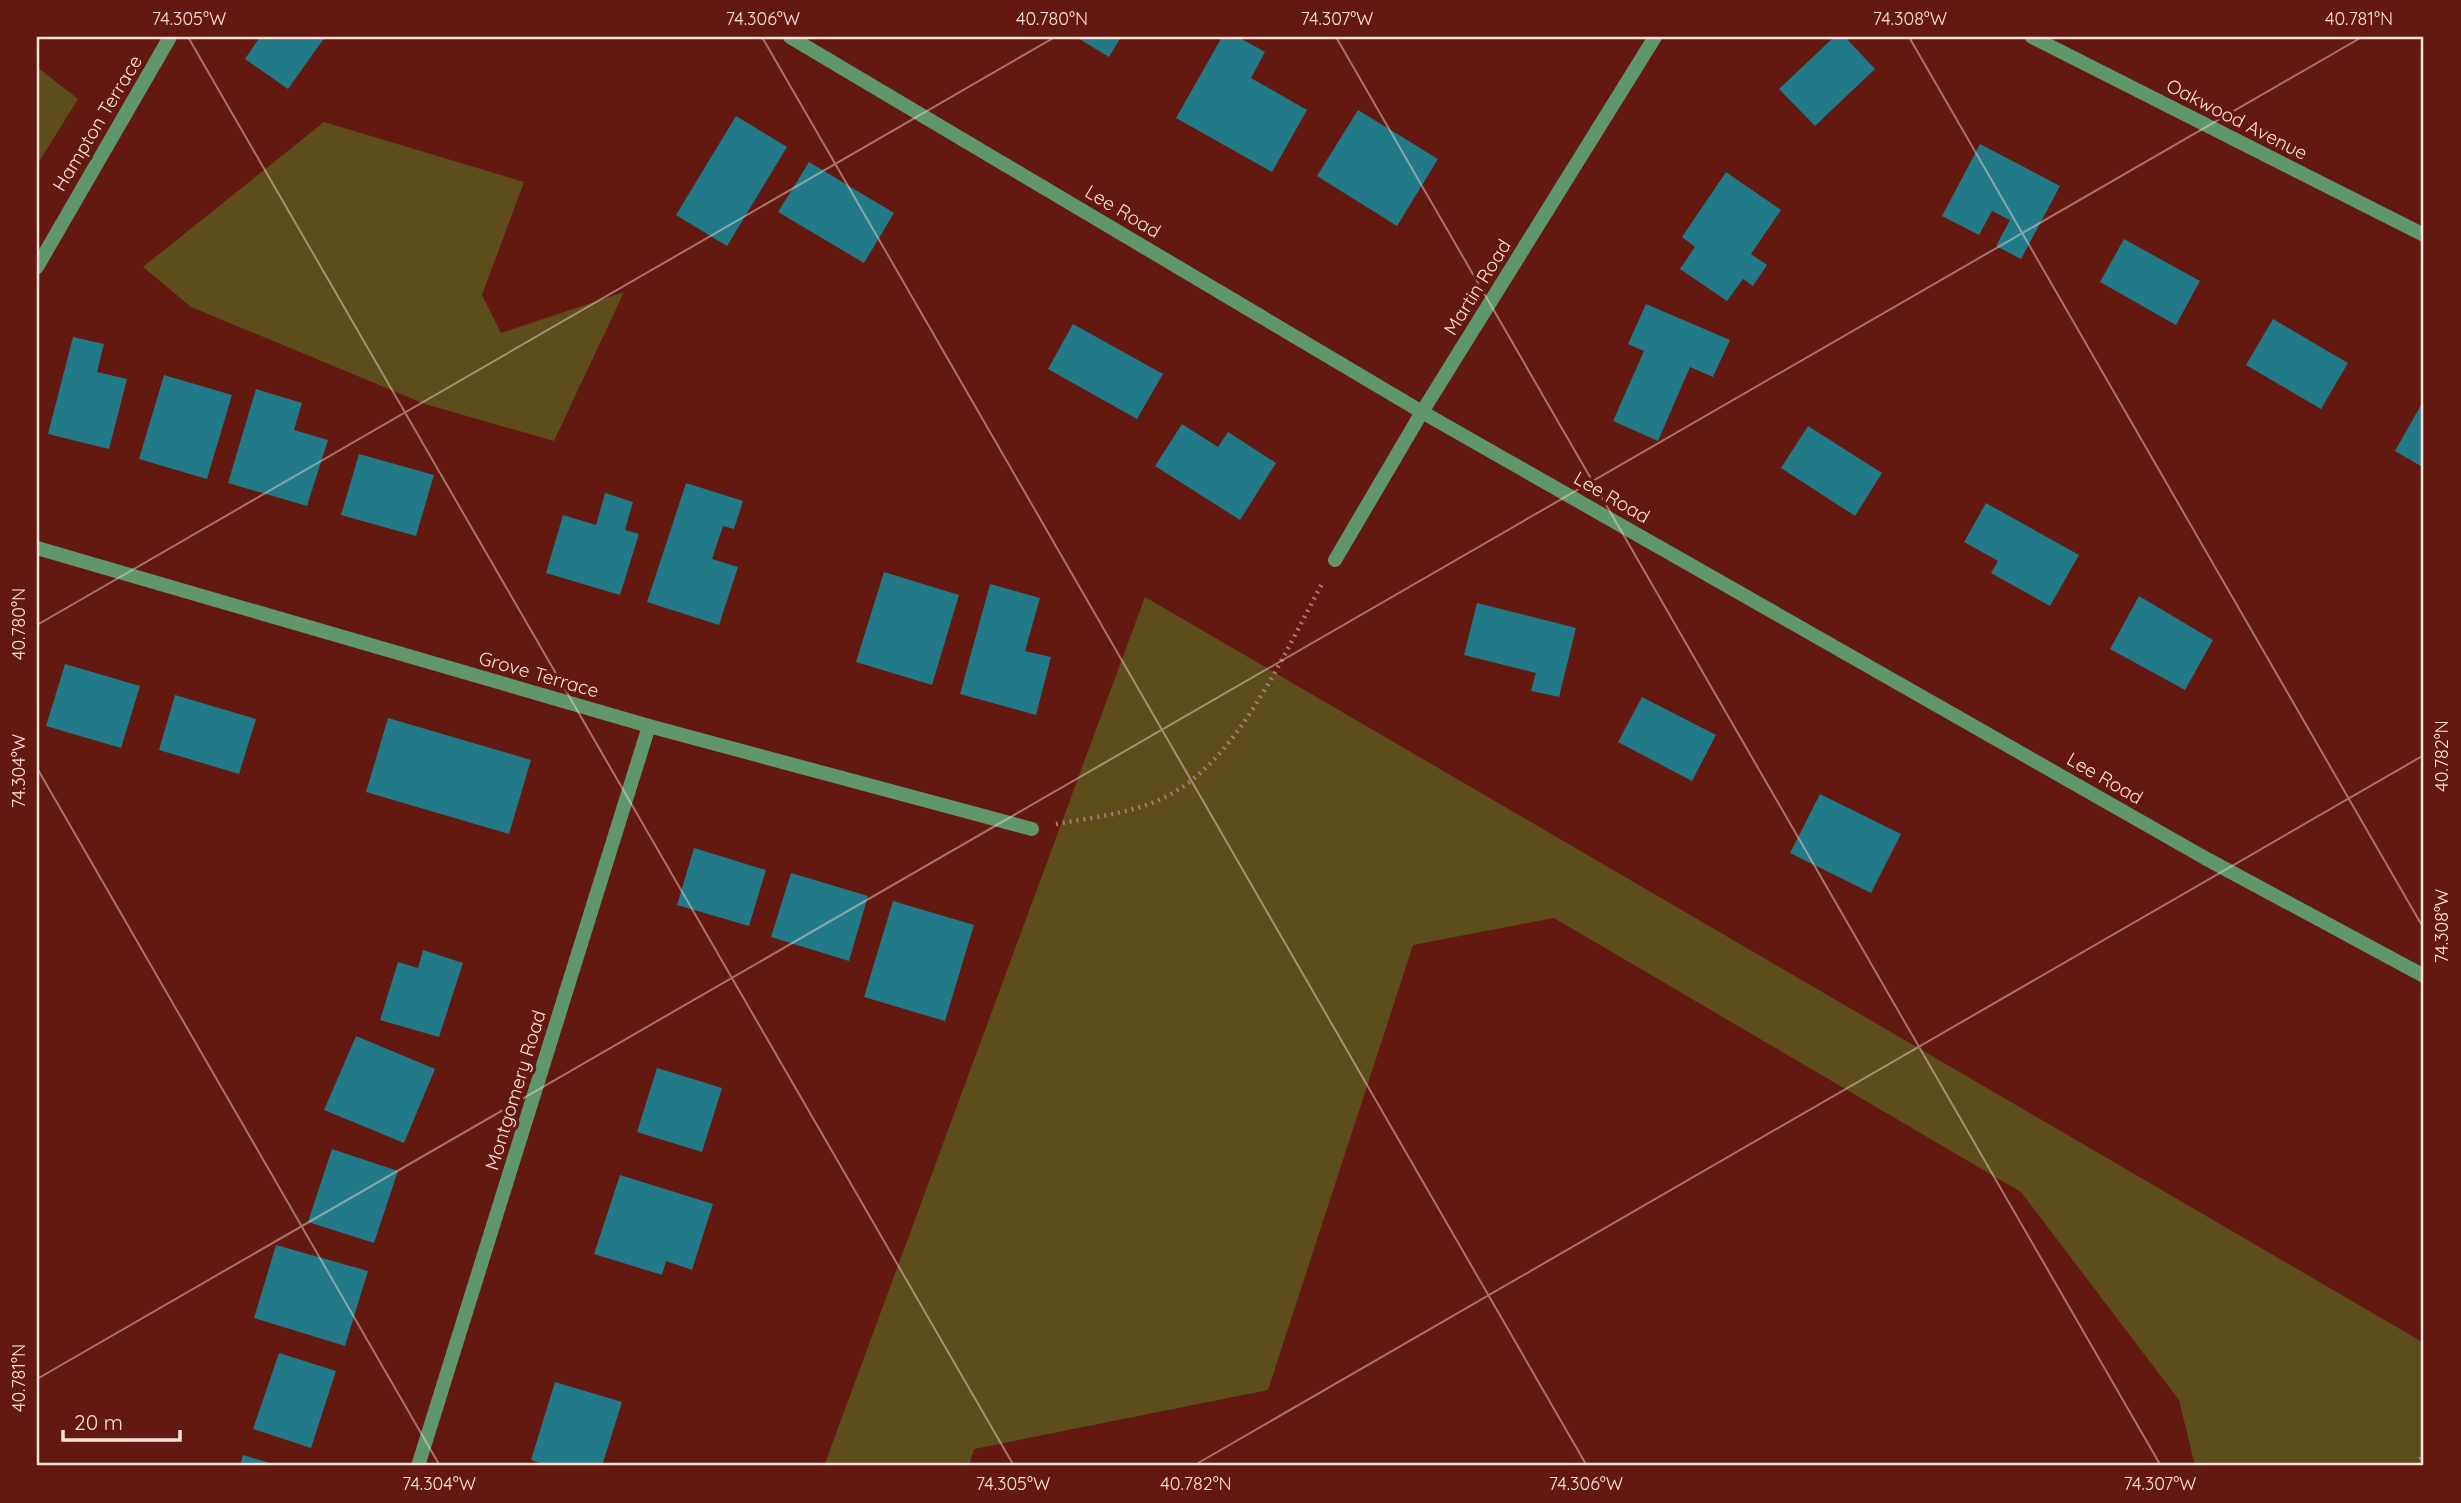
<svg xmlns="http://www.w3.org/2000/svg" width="2461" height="1503" font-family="Quicksand,sans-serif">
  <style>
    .green { fill: #5d4d1c }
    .building { fill: #227987 }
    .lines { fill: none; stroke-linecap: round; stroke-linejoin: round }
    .path { stroke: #ab766f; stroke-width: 4.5; stroke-dasharray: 2 5; stroke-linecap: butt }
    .minor { stroke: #5f976b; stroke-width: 14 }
    .ticks { fill: none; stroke: #fde1db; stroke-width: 2; stroke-opacity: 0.45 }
    .labels { text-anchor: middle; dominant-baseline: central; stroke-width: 7; stroke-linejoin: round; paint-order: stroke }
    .street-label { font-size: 19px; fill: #fde1db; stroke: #631910 }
    .neatline { fill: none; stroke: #fde1db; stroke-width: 2.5 }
    .ticks-label { font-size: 18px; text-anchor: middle; fill: #fde1db }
  </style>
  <rect width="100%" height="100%" fill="#631910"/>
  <!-- green -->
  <path class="green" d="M37,67L78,99L37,165Z
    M324,122L524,182L482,295L501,333L624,292L554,441L425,404L191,307L143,267Z
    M1145,597L2424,1343V1466H2195L2179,1400L2021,1192L1554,918L1413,945L1268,1390L974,1449L969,1466H824Z"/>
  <!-- building -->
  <path class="building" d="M260,37H325L288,89L245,59Z
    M1076,37H1121L1109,57Z
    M1222,37H1238L1265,52L1251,78L1307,110L1272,172L1176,118Z
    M1834,37H1845L1875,69L1815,126L1779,89Z
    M1358,110L1438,159L1397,226L1317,176Z
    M736,116L787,147L727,246L676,215Z
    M1980,144L2060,186L2021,259L1996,246L2010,220L1992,211L1979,235L1942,216Z
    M809,162L894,213L864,263L778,212Z
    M1726,172L1781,210L1751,254L1767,265L1753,286L1743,279L1727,301L1680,269L1695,247L1682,237Z
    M2124,239L2200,281L2176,325L2100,282Z
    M1646,304L1730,340L1713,377L1690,367L1658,441L1613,421L1644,351L1628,344Z
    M2273,319L2348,363L2321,409L2246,365Z
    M1073,324L1163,374L1137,419L1048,369Z
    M73,337L104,344L97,372L127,379L109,449L48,434Z
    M164,375L232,395L207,479L139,459Z
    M256,389L302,403L294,430L328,440L307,506L228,483Z
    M2421,405L2424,407V468L2395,451Z
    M1182,424L1218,447L1228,432L1276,463L1240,520L1155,466Z
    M1808,426L1882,473L1855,516L1781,468Z
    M359,454L434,475L416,536L341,515Z
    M686,483L743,501L734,529L723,526L712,559L738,567L719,625L647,602Z
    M605,493L633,502L625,530L639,534L620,595L546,573L563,515L596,525Z
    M1986,503L2079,555L2050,606L1991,573L1998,561L1964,542Z
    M884,572L959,595L932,685L856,662Z
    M990,584L1040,598L1025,651L1051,657L1036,715L960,694Z
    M2139,596L2213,640L2185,690L2110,649Z
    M1477,603L1576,628L1559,697L1531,691L1536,673L1464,655Z
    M65,664L140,686L121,748L46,726Z
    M175,695L256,719L239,774L159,750Z
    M1642,697L1716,735L1692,781L1618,742Z
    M388,718L531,760L509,834L366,792Z
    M1820,794L1901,834L1871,893L1790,853Z
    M694,848L766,870L749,926L677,905Z
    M791,873L868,896L849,961L771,937Z
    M893,901L974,925L945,1021L864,997Z
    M423,950L463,963L439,1037L380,1020L398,962L418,968Z
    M356,1036L435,1069L404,1143L324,1110Z
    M657,1068L722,1088L702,1152L637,1132Z
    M332,1149L398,1171L374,1243L308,1222Z
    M620,1175L713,1204L692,1270L666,1261L662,1275L594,1254Z
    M276,1245L368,1271L345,1346L254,1318Z
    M279,1353L336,1371L311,1448L253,1429Z
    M555,1382L622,1402L602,1466H550L531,1460Z
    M243,1455L279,1466H240Z"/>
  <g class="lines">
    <!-- path -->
    <path class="path" d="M1056,824C1090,818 1127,814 1159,800C1236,767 1284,653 1323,582
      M2418,1466L2424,1450"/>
    <!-- minor -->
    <path class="minor" d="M790,37L1422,412L2205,858L2424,976
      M2032,37L2424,235
      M37,267L170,37
      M37,548L649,726L1032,829
      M1335,560L1422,412L1655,37
      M418,1466L649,726"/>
  </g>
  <!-- ticks -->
  <path class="ticks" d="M188,37L1014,1466M762,37L1587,1466M1336,37L2161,1466M1909,37L2424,929M37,625L1055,37M37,768L440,1466M37,1379L2362,37M1193,1466L2424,755"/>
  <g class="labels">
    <!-- street labels -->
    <g class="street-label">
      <text transform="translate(2237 119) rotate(27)">Oakwood Avenue</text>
      <text transform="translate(97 123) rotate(-59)">Hampton Terrace</text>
      <text transform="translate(1123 211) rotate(31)">Lee Road</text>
      <text transform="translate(1477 287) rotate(-58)">Martin Road</text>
      <text transform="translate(1612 497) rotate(30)">Lee Road</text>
      <text transform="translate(539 674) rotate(16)">Grove Terrace</text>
      <text transform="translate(2105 778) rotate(30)">Lee Road</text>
      <text transform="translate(515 1090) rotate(-73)">Montgomery Road</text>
    </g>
  </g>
  <!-- border -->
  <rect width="2461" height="1503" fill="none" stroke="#631910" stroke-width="77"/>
  <!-- scale -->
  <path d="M63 1430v10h117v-10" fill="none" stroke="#fde1db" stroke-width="3.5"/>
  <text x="74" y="1430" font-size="21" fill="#fde1db" stroke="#631910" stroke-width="5" paint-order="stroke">20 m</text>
  <rect x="38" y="38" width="2384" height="1426" class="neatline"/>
  <g class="ticks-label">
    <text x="189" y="25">74.305°W</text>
    <text x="763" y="25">74.306°W</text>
    <text x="1052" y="25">40.780°N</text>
    <text x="1337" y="25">74.307°W</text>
    <text x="1910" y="25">74.308°W</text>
    <text x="2359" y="25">40.781°N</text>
    <text transform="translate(19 624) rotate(-90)" y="6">40.780°N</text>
    <text transform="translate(2442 756) rotate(-90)" y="6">40.782°N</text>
    <text transform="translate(19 771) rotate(-90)" y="6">74.304°W</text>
    <text transform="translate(2442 926) rotate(-90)" y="6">74.308°W</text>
    <text transform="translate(19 1378) rotate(-90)" y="6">40.781°N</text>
    <text x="439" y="1490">74.304°W</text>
    <text x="1013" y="1490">74.305°W</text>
    <text x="1196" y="1490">40.782°N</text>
    <text x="1586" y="1490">74.306°W</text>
    <text x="2160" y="1490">74.307°W</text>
  </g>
</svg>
